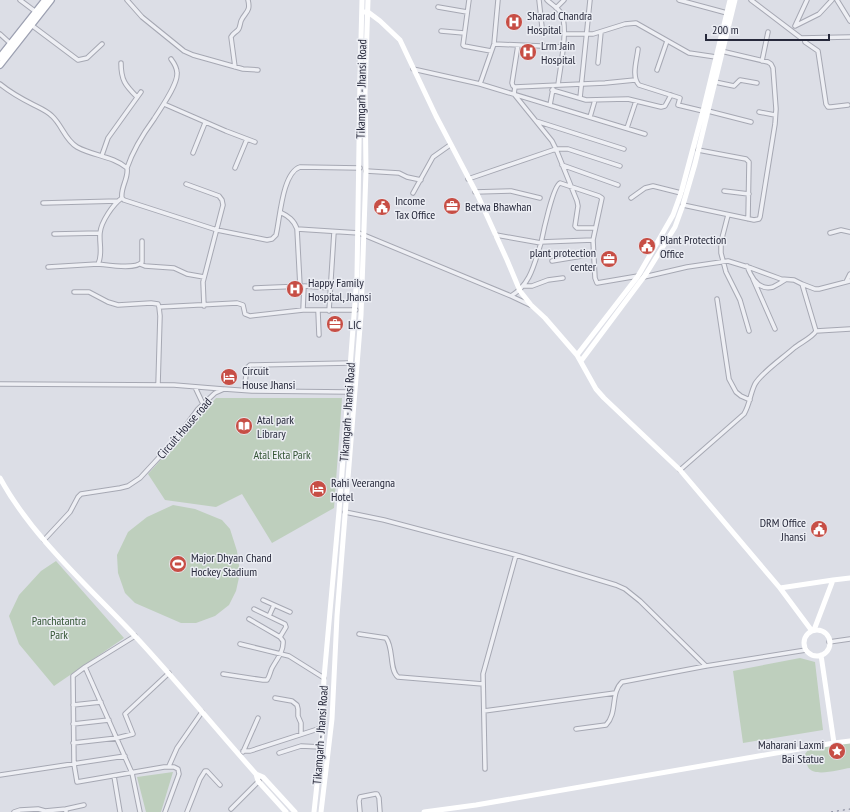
<svg xmlns="http://www.w3.org/2000/svg" width="850" height="812" font-family="'PT Sans Narrow',sans-serif">
  <style>
    .green { fill: #becfbd }
    .lines { fill: none; stroke-linecap: round; stroke-linejoin: round }
    .street-casing { stroke: #a6a8b3; stroke-width: 5.5 }
    .primary-casing { stroke: #9ca0b1; stroke-width: 8 }
    .street { stroke: #eeeff4; stroke-width: 3.5 }
    .secondary { stroke: #fff; stroke-width: 5 }
    .primary { stroke: #fff; stroke-width: 5.5 }
    .rail { stroke: #767a8e; stroke-width: 1; stroke-dasharray: 2 4; stroke-linecap: butt }
    .labels { text-anchor: middle; dominant-baseline: central; stroke-width: 3; stroke-linejoin: round; paint-order: stroke }
    .poi-label { font-size: 12px; fill: #27293b; stroke: #ebedf3; text-anchor: start }
    .street-label { font-size: 12px; fill: #27293b; stroke: #ebedf3 }
    .park-label { font-size: 12px; fill: #355636; stroke: #ebedf3 }
  </style>
  <rect width="100%" height="100%" fill="#dcdee6"/>
  <!-- green -->
  <path class="green" d="M216,398H342L334,508L272,543L242,494L216,507L165,500L148,474Z
    M173,505L195,509L222,520L230,529L237,551L240,573L236,591L229,605L215,616L196,623H181L135,603L125,593L118,573L117,555L128,532L147,517Z
    M56,561L124,638L54,686L19,644L9,616L19,595L41,571Z
    M800,658L815,662L823,730L743,743L733,671Z
    M850,743V768C840,769 814,778 808,767C806,763 806,758 805,754L809,749Z
    M173,772L161,812H146L137,777Z"/>
  <g class="lines">
    <!-- street casing -->
    <g class="street-casing">
      <path id="street" d="M20,0L36,12
        M127,0L142,17L184,51L193,55L243,69L258,70
        M469,0L463,45L464,46L491,51
        M539,0L542,27
        M547,0C551,4 558,8 561,13C569,27 560,68 558,85
        M679,0L727,13
        M751,0L801,38L850,37
        M837,0L850,21
        M438,7L467,12
        M556,8L564,0
        M30,24L78,60L87,58L102,44
        M795,26L819,14L832,0
        M795,26L807,0
        M441,31L464,33
        M0,34L11,44
        M564,34H593L625,24L636,23L689,53L716,57
        M804,38L805,42L818,51L826,104L828,107H831L848,105
        M494,44L563,47
        M638,49C637,60 631,76 639,85L680,98L678,105L703,111
        M762,61L768,32
        M121,63C121,80 125,85 137,97
        M598,63L601,32
        M235,67L231,37C233,33 235,33 238,30C240,28 240,24 241,21C245,12 251,12 248,0
        M413,69L480,84L645,134
        M657,70L667,41
        M715,82L734,86L740,80L757,83
        M0,84C11,93 22,99 34,105C40,108 47,111 52,116C62,125 65,140 77,147C93,156 113,156 127,168C129,178 120,188 122,198L124,200L217,230L267,240L272,239L276,235C280,219 282,173 300,167L360,168
        M480,84L494,44L498,0
        M515,87L513,86L512,83L518,45
        M552,90L586,100L628,99L661,107L665,106L671,95
        M580,98L590,0
        M164,104L226,131L255,142
        M550,105L553,89
        M708,111L751,122
        M759,112L775,115
        M590,117L595,100
        M536,121L624,149
        M627,128L636,101
        M698,150L746,159L749,162L748,219
        M193,153L205,123
        M102,155L108,138L141,92
        M562,165L618,185
        M127,168C133,150 143,134 154,119C160,109 178,85 177,73C177,68 174,63 171,59
        M235,168L247,139
        M366,171L399,173L407,177L421,180
        M468,179L556,149H568L620,166
        M186,184L219,196L222,200L223,205L203,282L204,306
        M724,191L749,194
        M475,192L511,191L540,198
        M413,193L433,157L450,145
        M631,198L645,188L653,186L681,193
        M43,203L118,201
        M683,205L754,220L759,219L760,217L775,124L776,109L773,68L771,64L768,62L721,51
        M280,212C288,216 294,220 297,229L300,286
        M728,215L721,242V253L726,272L740,300L749,331
        M595,228H577L575,226L578,206L577,201L556,149L552,141L514,94L515,87L605,83L635,80
        M297,229L359,233L511,296C531,284 534,264 541,243
        M830,233L841,230L850,232
        M54,234L100,233
        M496,235L541,243C543,233 553,186 560,183L599,196L602,198L593,240L595,278L597,283L638,276
        M541,242L593,240
        M552,261L594,254
        M98,264C108,265 136,270 142,262V241
        M140,264L145,266L174,268L187,274L204,277
        M747,266C751,277 759,291 773,287C777,285 782,282 785,280
        M48,267L98,264C103,255 99,243 100,233C101,222 113,204 122,198
        M644,277L687,267L728,261L751,268L781,279L794,280L802,284L816,331C813,337 800,343 794,348C783,358 762,372 755,384C750,394 750,404 744,414L680,470
        M753,279L775,329
        M846,282L850,274
        M802,284L815,289H819L850,281
        M304,286L330,288
        M523,286H532L548,280L563,278
        M255,288L304,286L303,310
        M74,292H89L108,302L118,305L151,303L158,304L159,307L160,316L158,385
        M511,296L530,305
        M717,299L729,379L736,392L741,396L750,400
        M159,307L237,303L243,305L245,314L250,316L303,310H356
        M318,311L319,335
        M329,311L334,232
        M816,331L850,329
        M0,384L174,385L223,389
        M195,387L203,404
        M244,390L247,368L250,365L350,363
        M345,512L384,520L516,555L616,585L625,589L640,601L706,666
        M44,540L70,512L78,497L81,494L120,488L128,486L140,478L176,439L198,409L215,393L224,389L252,391L349,392
        M263,600L290,612
        M254,609L285,624L286,627L280,637
        M269,616L274,605
        M359,634L386,638C394,648 389,670 398,677L483,684
        M135,636L85,667L132,773L140,812
        M829,642L850,639
        M240,644L289,656L324,678
        M85,667L73,676L74,764L77,782L164,767H174L178,769L179,774L165,812
        M223,674L263,680H267C270,676 270,672 272,668C277,659 284,651 283,641L280,637L249,619
        M275,698L292,701L297,705L298,709V716L301,723V734
        M73,705L101,702
        M484,711L615,693
        M73,724L109,720
        M576,729L606,725C618,713 610,693 622,682L706,666L806,650
        M73,743L117,738L133,734L125,714L169,673
        M243,751H250L321,728
        M243,752L258,718
        M279,753L301,746L321,747
        M169,766L177,748L202,712
        M485,769L483,674L516,555
        M0,775L125,756
        M114,776L120,812
        M66,809L84,805
        M231,809L259,781
        M14,812L20,810L38,809L45,811L66,809V812
        M187,812L200,779L205,771H207L220,785
        M360,812L359,801L360,797L375,794H377L379,798L380,812"/>
    </g>
    <!-- primary casing -->
    <g class="primary-casing">
      <path id="primary" d="M0,57L45,0
        M0,65L51,0"/>
    </g>
    <!-- street -->
    <use href="#street" class="street"/>
    <!-- secondary -->
    <path class="secondary" d="M365,12H368L380,21L400,40L436,116L478,196L507,260L520,291L531,305L545,318L577,355L596,389L604,398L680,470L780,588L812,631
      M577,355L638,276L673,215L681,193L703,111L730,0
      M581,361L646,274L675,227L683,205L695,164L735,0
      M0,478C32,537 88,586 134,635C176,680 215,728 256,774L263,777L295,812
      M780,588L833,580
      M814,630L833,580L850,578
      M804 643a13 13 0 1 1 26 0a13 13 0 1 1-26 0Z
      M834,743L850,741
      M256,774L258,781L286,812
      M314,812L321,747L324,678L339,511L357,276L360,78L362,0
      M321,812L332,719L337,616L361,315L366,171L365,93L368,0
      M424,812L476,805L834,743L821,655"/>
    <!-- primary -->
    <use href="#primary" class="primary"/>
    <!-- rail -->
    <path class="rail" d="M831,812L850,809"/>
  </g>
  <!-- icons -->
  <defs>
    <g id="hospital-disc" transform="scale(0.9)"><circle r="9.5" fill="#c74e45" stroke="#ebedf3"/><path d="M-5-5h3v3.5h4V-5h3V5h-3V1.5h-4V5h-3Z" fill="#fff"/></g>
    <g id="office-disc" transform="scale(0.9)"><circle r="9.5" fill="#c74e45" stroke="#ebedf3"/><path d="M-6-3h4V-5.5h4V-3h4V5H-6ZM-1-4.5V-3h2v-1.5ZM-6 0V1H6V0Z" fill="#fff"/></g>
    <g id="civic-disc" transform="scale(0.9)"><circle r="9.5" fill="#c74e45" stroke="#ebedf3"/><path d="M-.6-6.5H3V-4.5H.6V-3L4-1V1h2V6H-6V1h2V-1L-.6-3ZM-1.2 2.5V6h2.4V2.5Z" fill="#fff"/></g>
    <g id="hotel-disc" transform="scale(0.9)"><circle r="9.5" fill="#c74e45" stroke="#ebedf3"/><path d="M-6-4.5h1.5V1H6V5H4.5V3h-9V5H-6ZM-4 0a1.8 1.8 0 1 1 3.6 0ZM.5 0V-2.5h3Q6-2.5 6 0Z" fill="#fff"/></g>
    <g id="library-disc" transform="scale(0.9)"><circle r="9.5" fill="#c74e45" stroke="#ebedf3"/><path d="M-6-4Q-3-5.5-.7-3.5V5Q-3 3-6 4ZM6-4Q3-5.5 .7-3.5V5Q3 3 6 4Z" fill="#fff"/></g>
    <g id="stadium-disc" transform="scale(0.9)"><circle r="9.5" fill="#c74e45" stroke="#ebedf3"/><path d="M0-5a6.5 5 0 1 0 0 10a6.5 5 0 1 0 0-10ZM-3.5-1.8h7v3.6h-7Z" fill="#fff"/></g>
    <g id="sight-disc" transform="scale(0.9)"><circle r="9.5" fill="#c74e45" stroke="#ebedf3"/><path d="M0-6L1.8-2.2L6-1.7L2.9 1.2L3.7 5.4L0 3.3L-3.7 5.4L-2.9 1.2L-6-1.7L-1.8-2.2Z" fill="#fff"/></g>
  </defs>
  <g fill-rule="evenodd">
    <use href="#hospital-disc" x="514" y="22"/>
    <use href="#hospital-disc" x="528" y="52"/>
    <use href="#office-disc" x="452" y="206"/>
    <use href="#civic-disc" x="382" y="207"/>
    <use href="#civic-disc" x="647" y="246"/>
    <use href="#office-disc" x="609" y="259"/>
    <use href="#hospital-disc" x="295" y="289"/>
    <use href="#office-disc" x="335" y="324"/>
    <use href="#hotel-disc" x="229" y="377"/>
    <use href="#library-disc" x="244" y="426"/>
    <use href="#hotel-disc" x="318" y="489"/>
    <use href="#civic-disc" x="819" y="529"/>
    <use href="#stadium-disc" x="178" y="564"/>
    <use href="#sight-disc" x="837" y="751"/>
  </g>
  <g class="labels">
    <!-- poi labels -->
    <g class="poi-label">
      <text x="527" y="15">Sharad Chandra<tspan x="527" dy="14">Hospital</tspan></text>
      <text x="541" y="45">Lrm Jain<tspan x="541" dy="14">Hospital</tspan></text>
      <text x="395" y="200">Income<tspan x="395" dy="14">Tax Office</tspan></text>
      <text x="465" y="206">Betwa Bhawhan</text>
      <text x="660" y="239">Plant Protection<tspan x="660" dy="14">Office</tspan></text>
      <text x="596" y="252" text-anchor="end">plant protection<tspan x="596" dy="14">center</tspan></text>
      <text x="308" y="282">Happy Family<tspan x="308" dy="14">Hospital, Jhansi</tspan></text>
      <text x="348" y="324">LIC</text>
      <text x="242" y="370">Circuit<tspan x="242" dy="14">House Jhansi</tspan></text>
      <text x="257" y="419">Atal park<tspan x="257" dy="14">Library</tspan></text>
      <text x="331" y="482">Rahi Veerangna<tspan x="331" dy="14">Hotel</tspan></text>
      <text x="806" y="522" text-anchor="end">DRM Office<tspan x="806" dy="14">Jhansi</tspan></text>
      <text x="191" y="557">Major Dhyan Chand<tspan x="191" dy="14">Hockey Stadium</tspan></text>
      <text x="824" y="744" text-anchor="end">Maharani Laxmi<tspan x="824" dy="14">Bai Statue</tspan></text>
    </g>
    <!-- street labels -->
    <g class="street-label">
      <text transform="translate(361 89) rotate(-89)">Tikamgarh - Jhansi Road</text>
      <text transform="translate(347 412) rotate(-86)">Tikamgarh - Jhansi Road</text>
      <text transform="translate(184 428) rotate(-49)">Circuit House road</text>
      <text transform="translate(320 735) rotate(-86)">Tikamgarh - Jhansi Road</text>
    </g>
    <!-- park labels -->
    <g class="park-label">
      <text x="282" y="454">Atal Ekta Park</text>
      <text x="59" y="620">Panchatantra<tspan x="59" dy="14">Park</tspan></text>
    </g>
  </g>
  <!-- scale -->
  <path d="M706 34v6h123v-6" fill="none" stroke="#27293b" stroke-width="2"/>
  <text x="712" y="34" font-size="12" fill="#27293b" stroke="#ebedf3" stroke-width="3" paint-order="stroke">200 m</text>
</svg>
